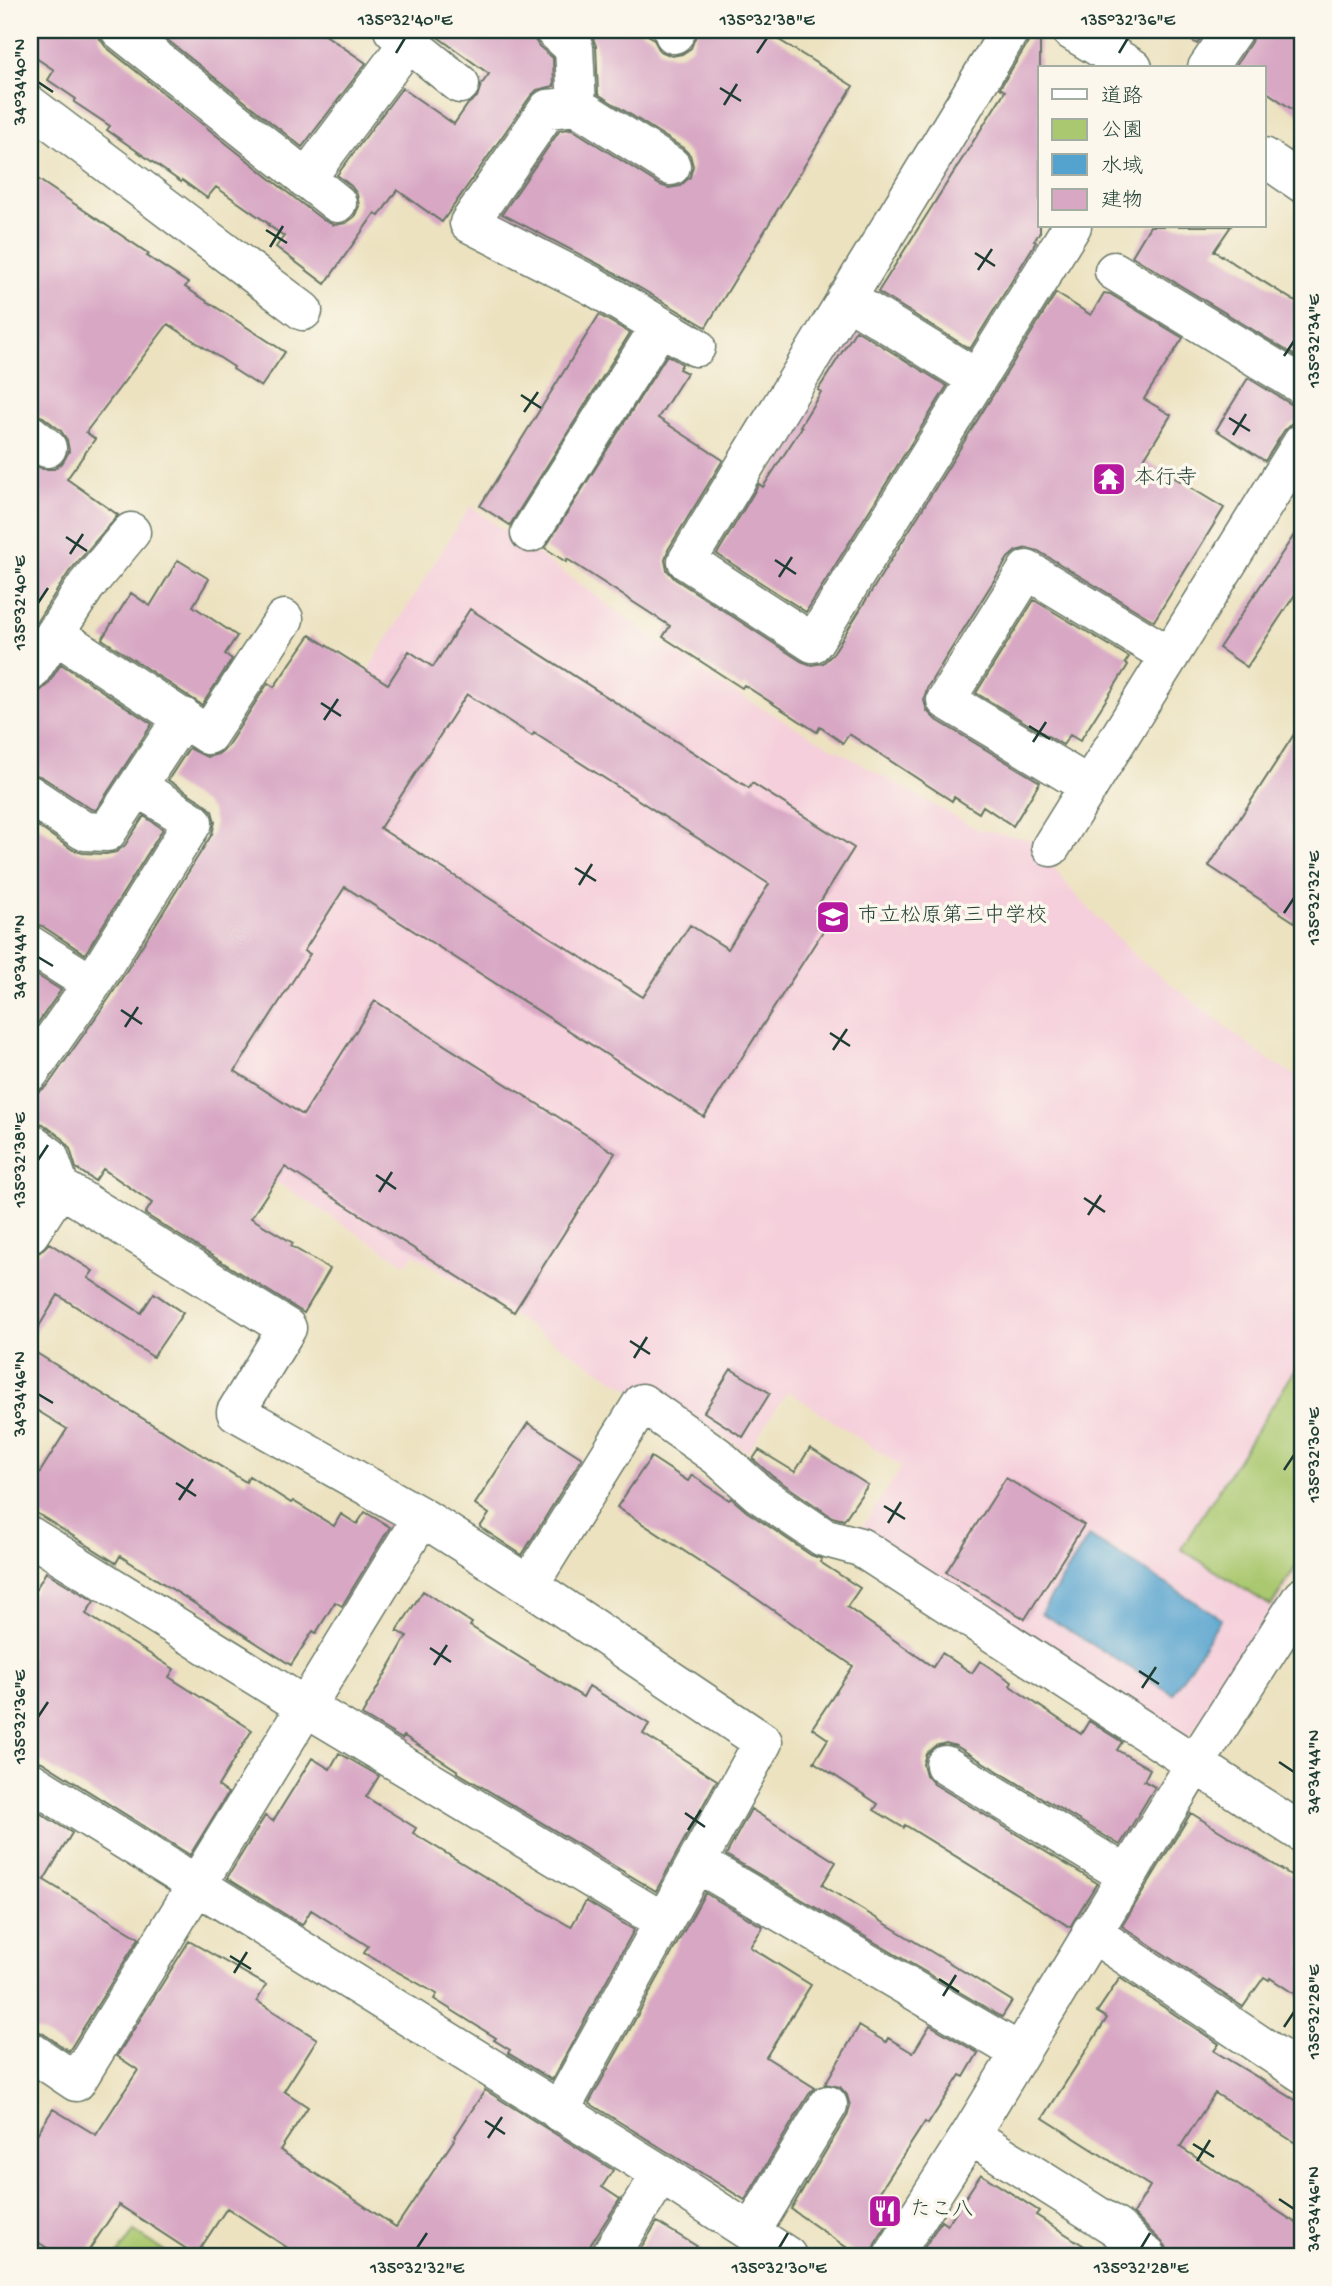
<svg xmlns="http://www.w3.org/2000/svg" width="1332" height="2286" font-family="'Gochi Hand','Klee One',sans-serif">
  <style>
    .built { fill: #f5cfdb }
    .green { fill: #aac86f; stroke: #648252; stroke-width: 2 }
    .water { fill: #54a2ce; stroke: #3a7081; stroke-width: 2 }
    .building { fill: #d8a7c4; fill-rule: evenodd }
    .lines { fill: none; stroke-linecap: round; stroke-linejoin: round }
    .minor-casing { stroke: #677765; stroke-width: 41 }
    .minor { stroke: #fff; stroke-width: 38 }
    .ticks { fill: none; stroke: #1f3d34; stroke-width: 2.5 }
    .labels { text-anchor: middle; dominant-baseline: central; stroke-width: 7; stroke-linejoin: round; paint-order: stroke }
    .poi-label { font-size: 21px; fill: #1f3d34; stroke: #fbf7ec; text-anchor: start }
    .neatline { fill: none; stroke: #1f3d34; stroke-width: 2.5 }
    .ticks-label { font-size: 18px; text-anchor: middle; fill: #1f3d34 }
  </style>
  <rect width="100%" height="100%" fill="#fbf7ec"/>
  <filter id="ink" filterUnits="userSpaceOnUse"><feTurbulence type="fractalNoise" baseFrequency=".0143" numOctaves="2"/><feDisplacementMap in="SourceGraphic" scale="14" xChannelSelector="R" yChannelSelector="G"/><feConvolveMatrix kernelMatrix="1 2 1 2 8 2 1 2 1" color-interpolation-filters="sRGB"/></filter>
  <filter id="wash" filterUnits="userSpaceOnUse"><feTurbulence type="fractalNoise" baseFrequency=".00686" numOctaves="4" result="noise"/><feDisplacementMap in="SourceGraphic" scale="28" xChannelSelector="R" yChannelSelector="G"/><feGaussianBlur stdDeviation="1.57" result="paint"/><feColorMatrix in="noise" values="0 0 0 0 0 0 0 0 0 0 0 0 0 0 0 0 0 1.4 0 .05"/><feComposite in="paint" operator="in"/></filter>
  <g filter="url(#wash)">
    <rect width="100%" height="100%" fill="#ece2c0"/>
    <!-- built -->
    <path class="built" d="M470,506L721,685L977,829L1032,840L1074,893L1135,956L1267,1059L1302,1079V1564L1185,1742L858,1533L902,1467L788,1391L747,1452L645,1384L637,1394L414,1254L406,1264L113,1079Z"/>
    <!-- green -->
    <path class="green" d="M1297,1367L1302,1370V1557L1271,1606L1181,1549Z
      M134,2231L172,2256H117Z"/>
    <!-- water -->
    <path class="water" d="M1089,1536L1221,1618L1173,1694L1041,1613Z"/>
    <g id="blocks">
      <!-- building -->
      <path class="building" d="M30,30H99L100,39L106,47L292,196L323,220L334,225L346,223L354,217L359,206L357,194L351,186L337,175L402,88L454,124L468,104L477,97L481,85L489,74L428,30H533V37L539,46L553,58L554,86L537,90L530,97L442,222L397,190L379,216L375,213L325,284L276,247L284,236L268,225L269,224L216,187L207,198L182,180L181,182L107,130L110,126L74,102L76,99L48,80L54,70L30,54Z
        M155,30H318L366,63L302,147Z
        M586,30H639L653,38L660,51L672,56L682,54L691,48L698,30H763L853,86L706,327L604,267L502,214L560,130L572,129L660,185L669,188L680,186L690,177L693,166L690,155L683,148L598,94L596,46L593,38Z
        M1032,30H1040V232L1034,241L1036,242L970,349L878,292L1005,91L1000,88L1029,41Z
        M1176,30H1207L1197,44Z
        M1255,30H1302V116L1264,90V68H1234L1251,42Z
        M30,174L149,254L147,256L188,283L185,287L285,352L261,387L233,369L234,367L168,324L86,432L95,439L67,479L118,515L69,572L30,632V462L43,469H54L63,462L69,451L67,440L61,431L43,417L30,413Z
        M1150,226H1231L1214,251L1296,302L1302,291V360L1132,256Z
        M1056,293L1091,315L1104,293L1110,294L1183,338L1144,399L1171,415L1144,459L1224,508L1154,621L1038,551L1027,548L1016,551L1008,558L927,688L924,700L927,711L935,719L1040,782L1013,826L983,806L979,813L954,797L952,801L849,734L843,743L820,727L817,732L744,685L742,688L663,637L670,626L567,559L566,562L545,548L667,355L682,364L679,369L687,373L658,418L723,460L668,550L665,560L667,570L675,579L801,661L811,665L823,663L832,655Z
        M599,315L630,333L510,525L480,506Z
        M856,330L947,386L806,612L717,554L759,484L763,487L802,427L800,426L821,392L818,390Z
        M1248,378L1291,404L1302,407V421L1292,423L1284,431L1265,461L1216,430Z
        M1302,523V584L1247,667L1219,648Z
        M178,560L209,579L193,606L237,636L225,654L232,659L202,705L102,639L131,593L150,606Z
        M1034,600L1129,657L1125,663L1128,665L1080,741L1070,735L1063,745L976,693Z
        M470,609L749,788L752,783L854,848L815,910L830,920L704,1117L345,887L304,951L310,954L235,1071L303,1115L375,1001L615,1153L514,1312L285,1167L251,1218L293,1243L291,1246L330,1269L304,1313L145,1214L152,1203L103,1169L95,1181L76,1168L70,1149L63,1139L43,1124L30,1121V1094L40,1091L48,1085L110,997L212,834L215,822L212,811L205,804L168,780L189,748L207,757L218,754L226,748L268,683L274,687L310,635L388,684L409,651L433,667ZM467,694L532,736L534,733L769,884L728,949L690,925L643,997L380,828Z
        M61,664L152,724L96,810L91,809L42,777L30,773V694L40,691L48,684Z
        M1302,722V927L1209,866Z
        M144,816L163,829L85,954L42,926L30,923V821L73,850L83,853L106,854L116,852L125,845Z
        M30,971L61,990L30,1034Z
        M49,1243L93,1271L88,1278L141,1313L154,1293L183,1313L153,1357L58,1295L30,1341V1255L40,1252Z
        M30,1349L246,1482L249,1476L291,1503L293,1501L334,1526L341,1514L357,1524L365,1512L390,1527L342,1606L335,1602L316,1633L313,1631L291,1665L120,1556L116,1563L30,1509V1488L67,1429L30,1406Z
        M731,1369L770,1393L743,1437L704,1412Z
        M528,1423L582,1458L522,1555L480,1527L489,1514L475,1504Z
        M810,1448L868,1485L844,1520L832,1517L772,1476L753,1459L759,1450L795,1472Z
        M651,1457L688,1481L692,1475L729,1500L731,1498L746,1511L811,1555L822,1559L820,1562L860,1588L847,1607L933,1667L942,1653L972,1673L980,1661L1012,1682L1010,1686L1081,1734L1089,1721L1122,1742L1117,1750L1150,1769L1144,1781L1155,1787L1120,1845L956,1746L946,1743L935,1746L926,1754L923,1764L926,1775L934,1784L1097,1883L1070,1927L905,1825L904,1828L874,1810L878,1804L814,1762L828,1739L812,1728L853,1666L757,1599L617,1507Z
        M1006,1478L1084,1525L1025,1619L946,1572Z
        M46,1572L94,1601L86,1614L174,1669L169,1677L252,1730L218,1786L228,1793L190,1855L42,1762L30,1759V1599Z
        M423,1591L472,1623L470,1626L583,1697L589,1686L649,1724L643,1734L717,1780L656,1891L457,1772L458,1771L404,1736L402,1739L362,1715L407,1636L397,1631Z
        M339,1753L379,1776L366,1797L416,1828L413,1833L480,1874L571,1927L586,1901L634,1930L552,2080L508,2053L510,2050L494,2040L496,2038L434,1999L437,1994L364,1953L368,1946L311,1910L302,1925L227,1878L265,1816L273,1821L312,1758L330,1769Z
        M751,1809L836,1862L822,1885L1012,2001L1002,2017L726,1855Z
        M38,1812L72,1833L44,1880L139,1938L69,2051L42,2033L30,2028V1824Z
        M1191,1813L1302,1882V1999L1270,1978L1269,1980L1264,1977L1243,2007L1122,1926Z
        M705,1893L763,1927L750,1947L811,1985L766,2057L815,2088L809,2094L745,2200L589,2103Z
        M189,1941L266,1985L257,2001L317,2039L284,2091L308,2107L280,2150L396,2227L456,2137L455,2136L485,2090L613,2170L602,2187L620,2199L591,2244L588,2256H300L227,2208L196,2255L119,2205L85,2256H60L30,2237V2145L53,2109L96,2135L138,2070L117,2056Z
        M1120,1978L1219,2044L1214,2051L1302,2104V2147L1215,2093L1180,2147L1302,2227V2256H1169L1166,2246L1133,2214L1150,2186L1043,2118L1107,2018L1097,2012Z
        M930,2025L978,2053L964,2077L960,2075L928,2124L925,2122L879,2193L899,2206L875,2244L871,2256H859L791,2209L847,2116L850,2106L847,2095L840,2087L825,2084L859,2026L886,2042L888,2038L913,2053Z
        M981,2174L1039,2211L1036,2215L1100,2256H919L941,2221L947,2225Z
        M657,2222L713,2256H636Z"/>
    </g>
  </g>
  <g filter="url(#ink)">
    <use href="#blocks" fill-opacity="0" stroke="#677765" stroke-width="2"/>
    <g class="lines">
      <!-- minor casing -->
      <g class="minor-casing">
        <path id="minor" d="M120,30L337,203
          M393,30L460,84
          M554,30L574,48L577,106
          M1010,30L687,561L813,643L1072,226
          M1070,30L1133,68
          M674,34L677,30
          M1207,68L1233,30
          M30,105L303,311
          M1264,157L1302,183
          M671,166L577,106L548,109L469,223L593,286L696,347
          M306,179L409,42
          M1114,271L1302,385
          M846,298L977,379
          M30,434L47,448
          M530,533L660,326
          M55,634L208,735L284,619
          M30,672L86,586L131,532
          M1089,786L946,700L1027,570L1170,656
          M30,795L84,831L107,832L183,717
          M1051,847L1302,443
          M30,945L92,984
          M30,1072L92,984L193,822L138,787
          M30,1142L49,1156L60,1187L30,1233
          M60,1187L287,1328L236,1412L422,1517L529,1585L763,1742L559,2112
          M30,1536L306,1707L664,1922
          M529,1585L642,1403L717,1456L758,1493L823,1537L860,1547L1302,1833
          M945,1765L1127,1875
          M30,1781L661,2174L787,2256
          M697,1863L1019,2052
          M1091,1932L1302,2073
          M30,2051L76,2082L422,1517
          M970,2135L1117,2228L1141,2252L1147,2256
          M751,2232L828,2105
          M610,2256L661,2174
          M893,2256L970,2135L1195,1764L1302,1597"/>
      </g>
      <!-- minor -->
      <use href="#minor" class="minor"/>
    </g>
  </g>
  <!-- ticks -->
  <path class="ticks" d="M396,53L405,38M757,53L767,38M1119,53L1128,38M38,82L53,92M720,88L741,101M724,105L737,84M266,230L287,243M270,247L283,226M975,253L995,266M978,270L992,249M1284,356L1294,341M521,395L541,408M524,412L538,392M1229,418L1250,431M1233,435L1246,414M66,537L87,551M70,554L83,534M775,560L796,574M779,577L792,557M38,603L48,588M321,703L341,716M324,720L338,699M1029,726L1050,739M1033,742L1046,722M575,868L596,881M579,885L592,864M1284,913L1294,898M38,957L53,966M121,1010L142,1024M125,1027L138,1007M830,1033L850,1046M833,1050L847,1029M38,1160L48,1145M376,1175L396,1189M379,1192L392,1172M1084,1198L1105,1212M1088,1215L1101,1195M630,1341L650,1354M634,1358L647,1337M38,1394L53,1403M1284,1470L1294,1455M176,1483L196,1496M179,1500L193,1479M884,1506L905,1519M888,1523L901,1502M430,1648L451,1662M434,1665L447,1645M1139,1671L1159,1684M1142,1688L1156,1667M38,1717L48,1702M1279,1762L1294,1772M685,1813L705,1827M688,1830L701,1810M230,1956L251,1969M234,1973L247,1952M939,1979L959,1992M943,1996L956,1975M1284,2027L1294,2012M485,2121L505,2134M488,2138L502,2117M1193,2144L1214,2157M1197,2161L1210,2140M1279,2199L1294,2209M417,2248L427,2233M779,2248L788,2233M1141,2248L1150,2233"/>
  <!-- icons -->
  <defs>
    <g id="temple-square" transform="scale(1.75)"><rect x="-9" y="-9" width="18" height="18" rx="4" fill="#b5179e" stroke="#fbf7ec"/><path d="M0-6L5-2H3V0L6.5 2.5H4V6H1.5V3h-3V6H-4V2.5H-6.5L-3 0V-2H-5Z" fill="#fff"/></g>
    <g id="school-square" transform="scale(1.75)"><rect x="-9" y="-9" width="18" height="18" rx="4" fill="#b5179e" stroke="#fbf7ec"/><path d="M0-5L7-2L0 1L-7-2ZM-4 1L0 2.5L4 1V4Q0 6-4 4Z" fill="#fff"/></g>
    <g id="restaurant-square" transform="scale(1.75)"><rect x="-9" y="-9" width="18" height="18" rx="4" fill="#b5179e" stroke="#fbf7ec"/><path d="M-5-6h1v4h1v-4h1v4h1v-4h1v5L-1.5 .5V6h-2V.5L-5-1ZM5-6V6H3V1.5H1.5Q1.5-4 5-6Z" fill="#fff"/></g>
  </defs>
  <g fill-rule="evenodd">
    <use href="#temple-square" x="1109" y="479"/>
    <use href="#school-square" x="833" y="917"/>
    <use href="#restaurant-square" x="885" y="2211"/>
  </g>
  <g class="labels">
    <!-- poi labels -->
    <g class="poi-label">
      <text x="1134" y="479">本行寺</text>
      <text x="858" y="917">市立松原第三中学校</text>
      <text x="910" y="2211">たこ八</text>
    </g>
  </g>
  <!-- margin -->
  <rect width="1332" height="2286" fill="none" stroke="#fbf7ec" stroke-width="77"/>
  <!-- legend -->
  <rect x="1038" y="66" width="228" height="161" fill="#fbf7ec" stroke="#a3ada2" stroke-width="2"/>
  <rect x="1052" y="89" width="35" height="10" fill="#ffffff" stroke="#a3ada2" stroke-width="2"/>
  <text x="1101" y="102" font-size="21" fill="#1f3d34">道路</text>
  <rect x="1052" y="119" width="35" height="21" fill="#aac86f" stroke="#a3ada2" stroke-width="2"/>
  <text x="1101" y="136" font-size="21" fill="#1f3d34">公園</text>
  <rect x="1052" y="154" width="35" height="21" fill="#54a2ce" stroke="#a3ada2" stroke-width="2"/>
  <text x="1101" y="172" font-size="21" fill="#1f3d34">水域</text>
  <rect x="1052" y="189" width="35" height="21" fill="#d8a7c4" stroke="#a3ada2" stroke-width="2"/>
  <text x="1101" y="206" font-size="21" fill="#1f3d34">建物</text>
  <rect x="38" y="38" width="1256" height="2210" class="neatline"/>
  <g class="ticks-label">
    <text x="405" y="25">135°32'40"E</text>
    <text x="767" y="25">135°32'38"E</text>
    <text x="1128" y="25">135°32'36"E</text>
    <text transform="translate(19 82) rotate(-90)" y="6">34°34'40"N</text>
    <text transform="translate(1313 341) rotate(-90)" y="6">135°32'34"E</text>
    <text transform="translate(19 603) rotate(-90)" y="6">135°32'40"E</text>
    <text transform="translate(1313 898) rotate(-90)" y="6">135°32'32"E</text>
    <text transform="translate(19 957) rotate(-90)" y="6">34°34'44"N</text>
    <text transform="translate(19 1160) rotate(-90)" y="6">135°32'38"E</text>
    <text transform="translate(19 1394) rotate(-90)" y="6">34°34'46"N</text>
    <text transform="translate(1313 1455) rotate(-90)" y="6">135°32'30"E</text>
    <text transform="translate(19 1717) rotate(-90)" y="6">135°32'36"E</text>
    <text transform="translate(1313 1772) rotate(-90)" y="6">34°34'44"N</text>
    <text transform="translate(1313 2012) rotate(-90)" y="6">135°32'28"E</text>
    <text transform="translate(1313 2209) rotate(-90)" y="6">34°34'46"N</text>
    <text x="417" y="2273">135°32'32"E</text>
    <text x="779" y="2273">135°32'30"E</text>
    <text x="1141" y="2273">135°32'28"E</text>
  </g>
</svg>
